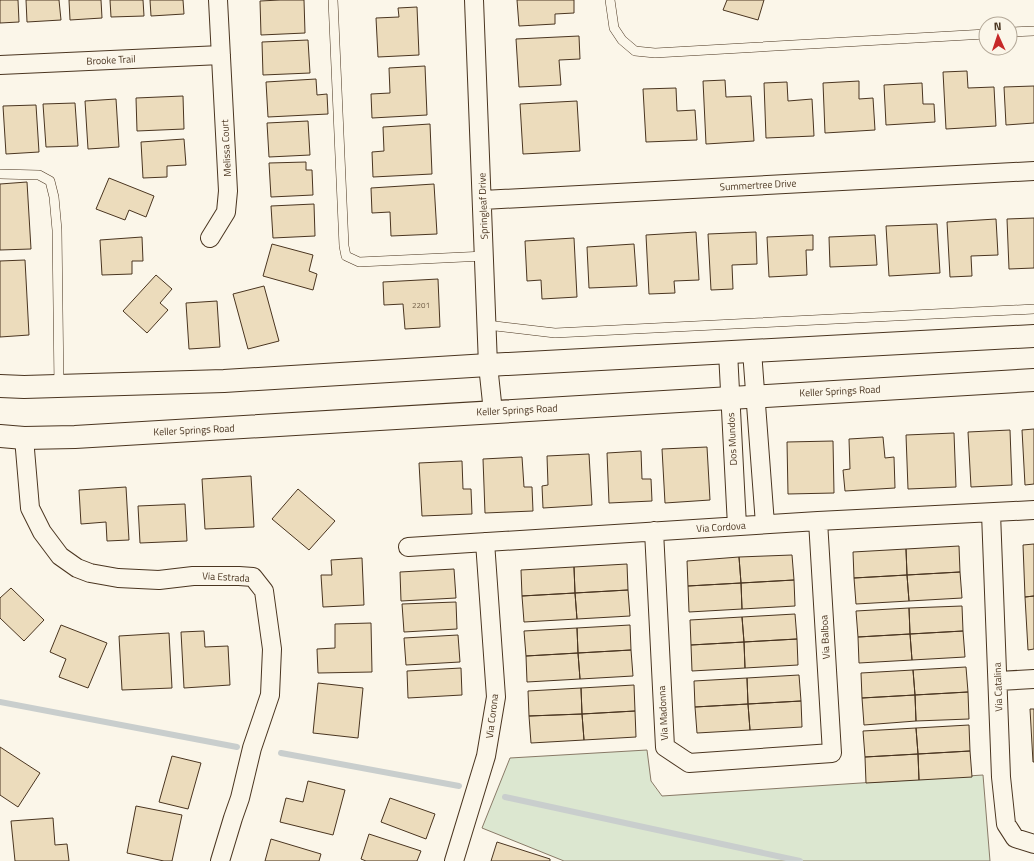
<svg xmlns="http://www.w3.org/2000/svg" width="1034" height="861" font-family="'Titillium Web',sans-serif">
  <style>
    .green { fill: #dce7d0; stroke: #887966 }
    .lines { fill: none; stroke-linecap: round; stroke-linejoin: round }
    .stream { stroke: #c9cecd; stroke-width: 6 }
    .building { fill: #ecdcbc; stroke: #4a3520 }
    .lane-casing { stroke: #4a3520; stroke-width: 10 }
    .street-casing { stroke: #4a3520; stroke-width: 20 }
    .secondary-casing { stroke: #4a3520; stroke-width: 24 }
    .lane { stroke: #fbf6e9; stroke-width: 9 }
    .street { stroke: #fbf6e9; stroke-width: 18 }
    .secondary { stroke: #fbf6e9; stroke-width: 22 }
    .labels { text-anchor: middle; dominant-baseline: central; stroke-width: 3; stroke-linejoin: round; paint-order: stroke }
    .number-label { font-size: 8px; fill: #725f47 }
    .street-label { font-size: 10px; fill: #4a3520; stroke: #fbf6e9 }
  </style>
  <rect width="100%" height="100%" fill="#fbf6e9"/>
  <!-- green -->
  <path class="green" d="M647,750L651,781L662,796L983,775L990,861H564L482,828L510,758Z"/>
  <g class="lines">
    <!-- stream -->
    <path class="stream" d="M0,702L237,747
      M281,753L459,786
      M505,797L800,861"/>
  </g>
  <!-- building -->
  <path class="building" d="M0,0H18L19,22L0,23Z
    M26,0H59L61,20L27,22Z
    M69,0H101L102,18L70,20Z
    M110,0H143L144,16L111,17Z
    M150,0H183L184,14L151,16Z
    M280,0H304L305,33L261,35L260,1Z
    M517,0H574V13L555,14V24L519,26Z
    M727,0H764L758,20L723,10Z
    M417,7L419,55L378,57L376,18L399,17L398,8Z
    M579,36L580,59L559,60L561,85L519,87L516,39Z
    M308,40L310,73L263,75L262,42Z
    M425,66L427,115L372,118L371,94L390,93L389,68Z
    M967,71L968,88L994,87L996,126L946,129L943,72Z
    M316,79L317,95L327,94L328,114L268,117L266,82Z
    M725,80L726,97L751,96L754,141L706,144L703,81Z
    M859,81V99L873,98L875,130L825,133L823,83Z
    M787,82L788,101L812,99L814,136L766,138L764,83Z
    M922,83L923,104H934L935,122L886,125L884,85Z
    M1034,86V123L1006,125L1004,87Z
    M676,88L677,111L695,110L697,140L646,142L643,89Z
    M183,96L184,129L137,131L136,98Z
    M116,99L119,147L88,149L85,101Z
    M577,101L580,151L523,154L520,104Z
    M75,103L78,146L46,147L43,104Z
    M36,105L39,152L6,154L3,106Z
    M308,121L310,155L269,157L267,123Z
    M430,124L432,174L373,177L372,152L384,151L383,127Z
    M184,139L186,165L167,166V177L143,178L141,142Z
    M306,162V170H312L313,195L271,197L269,163Z
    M109,178L154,196L146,217L129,210L125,220L96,209Z
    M27,182L31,249L0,250V184Z
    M434,184L437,234L391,236L390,212L372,213L371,188Z
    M314,204L315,236L273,238L271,206Z
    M1034,218V268L1009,269L1007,219Z
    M996,219L998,255L971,256L972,276L950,277L947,222Z
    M937,224L940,273L889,276L886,226Z
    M696,232L699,280L674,281L675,293L649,294L646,235Z
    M756,232L757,264L732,265L733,289L711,290L708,234Z
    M813,235V250H806L807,275L769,277L767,237Z
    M875,235L877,265L830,267L829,237Z
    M142,237L143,261H132V274L102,275L100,240Z
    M574,238L577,297L542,299L541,280L527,281L525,241Z
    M272,244L313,255L309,271L317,274L313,290L263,276Z
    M634,244L637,286L589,288L587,247Z
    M25,260L29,335L0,337V261Z
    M156,275L172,289L160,303L168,310L147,333L123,311Z
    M438,279L440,327L405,329L403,304L384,305L383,282Z
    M264,286L279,341L248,349L233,294Z
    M217,301L220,347L189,349L186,303Z
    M1034,429V484L1025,485L1022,430Z
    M1010,430L1012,485L971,487L968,432Z
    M954,433L956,487L908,489L906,435Z
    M883,437L885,458L894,457L895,488L845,491L843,470L850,469L849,439Z
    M833,441L834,493L788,494L787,442Z
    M707,447L710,500L665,503L662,449Z
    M641,451L642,479H651L652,501L609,503L607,453Z
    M589,454L592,505L543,508L542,486L548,485L547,456Z
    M522,457L524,487H532L533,511L485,513L483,459Z
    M462,461L463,489H471L472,514L422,516L419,463Z
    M251,476L254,527L205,529L202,479Z
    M126,487L129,540L107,541L106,522L81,524L79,490Z
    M298,489L335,521L309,550L272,519Z
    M185,504L187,541L140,543L138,506Z
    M1034,544V596L1025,597L1023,545Z
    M959,546L960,572L907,575L906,549Z
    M906,549L907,575L854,578L853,552Z
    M792,555L794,580L741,583L739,557Z
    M739,557L741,583L688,586L687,561Z
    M362,558L364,605L323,607L321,575H332L331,560Z
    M627,564L628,590L575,593L574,567Z
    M574,567L575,593L522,596L521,570Z
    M454,569L456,598L401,601L400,572Z
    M960,572L962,598L909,601L907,575Z
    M907,575L909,601L856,604L854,578Z
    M794,580L795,606L742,609L741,583Z
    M741,583L742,609L689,612L688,586Z
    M11,588L44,620L24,641L0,618V598Z
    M628,590L630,616L577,619L575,593Z
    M575,593L577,619L524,622L522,596Z
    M1034,596V649L1028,650L1025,597Z
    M456,602L457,629L404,632L402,604Z
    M962,606L963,631L910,634L909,608Z
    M909,608L910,634L858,637L856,611Z
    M795,614L797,639L744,642L742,617Z
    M742,617L744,642L691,645L690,620Z
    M371,623L372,672L318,673L317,649L335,648V624Z
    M61,625L107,643L88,688L59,677L66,659L50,652Z
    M630,625L631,650L578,653L577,628Z
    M577,628L578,653L526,656L524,631Z
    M204,631L205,647L228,646L230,685L184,688L181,632Z
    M963,631L965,657L912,660L910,634Z
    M169,633L172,688L122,690L119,636Z
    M910,634L912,660L859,663L858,637Z
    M458,635L460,662L406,665L404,638Z
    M797,639L798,665L745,668L744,642Z
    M744,642L745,668L692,671L691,645Z
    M631,650L633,676L580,679L578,653Z
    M578,653L580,679L527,682L526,656Z
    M966,667L968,692L915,695L913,670Z
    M461,668L462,695L408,698L407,671Z
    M913,670L915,695L862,698L861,673Z
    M799,675L801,701L748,704L747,678Z
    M747,678L748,704L695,707L694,681Z
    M318,683L363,688L358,738L313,733Z
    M634,685L635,711L582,714L581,688Z
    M581,688L582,714L529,716L528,691Z
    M968,692L969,719L916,721L915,695Z
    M915,695L916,721L864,725L862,698Z
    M801,701L802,727L750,730L748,704Z
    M748,704L750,730L697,733L695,707Z
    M1030,709H1034V762H1033Z
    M635,711L636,737L584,740L582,714Z
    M582,714L584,740L531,743L529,716Z
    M969,725L970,751L918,754L916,728Z
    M916,728L918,754L865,757L863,731Z
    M0,747L40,773L18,807L0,795Z
    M970,751L972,777L919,780L918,754Z
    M918,754L919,780L866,783L865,757Z
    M172,756L201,763L188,809L159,802Z
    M308,781L345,790L333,835L280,822L286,798L303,802Z
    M390,798L435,814L426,839L381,822Z
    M136,806L182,815L172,861H164L127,853Z
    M53,818L55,845L67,844L69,861H15L11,821Z
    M369,834L421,851L417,861H366L361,859Z
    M271,839L321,854L319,861H265Z
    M497,842L550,859V861H491Z"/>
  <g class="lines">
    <!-- lane casing -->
    <g class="lane-casing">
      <path id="lane" d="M333,0L344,246L346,256L359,262L485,256
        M610,0L614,28L622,40L635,51L655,53L986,34
        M1010,32L1034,31
        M0,174L39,175L50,181L54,197L57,230L59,386
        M487,325L555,333L1034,309"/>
    </g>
    <!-- street casing -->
    <g class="street-casing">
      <path id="street" d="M474,0L488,365L493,412
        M0,65L221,55
        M483,200L1034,171
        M210,238L226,212L228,191L218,0
        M752,351L765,524
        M728,352L737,526
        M24,438L30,508L42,532L60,556L77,568L90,573L118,578L159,580L193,576H239L253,577L264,591L272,649L270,695L252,748L240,798L233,818L220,861
        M991,513L1001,777L1006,824L1015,838L1034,844
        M654,531L665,747L689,763L832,753L818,521
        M408,547L818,521L1034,510
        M998,681L1034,679
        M454,861L486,756L496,697L485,542"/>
    </g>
    <!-- secondary casing -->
    <g class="secondary-casing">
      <path id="secondary" d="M0,386L24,387L224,381L488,365L1034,336
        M0,436L24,438L75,437L1034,380"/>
    </g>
    <!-- lane -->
    <use href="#lane" class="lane"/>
    <!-- street -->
    <use href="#street" class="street"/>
    <!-- secondary -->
    <use href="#secondary" class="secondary"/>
  </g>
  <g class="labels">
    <!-- number labels -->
    <g class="number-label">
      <text x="421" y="305">2201</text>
    </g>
    <!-- street labels -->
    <g class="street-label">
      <text transform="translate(111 60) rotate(-3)">Brooke Trail</text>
      <text transform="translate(226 148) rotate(-93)">Melissa Court</text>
      <text transform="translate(758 185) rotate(-3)">Summertree Drive</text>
      <text transform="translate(483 206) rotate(-92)">Springleaf Drive</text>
      <text transform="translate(840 391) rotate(-3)">Keller Springs Road</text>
      <text transform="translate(517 410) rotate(-3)">Keller Springs Road</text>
      <text transform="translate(194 430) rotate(-3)">Keller Springs Road</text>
      <text transform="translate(732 439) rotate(-93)">Dos Mundos</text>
      <text transform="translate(721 527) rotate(-4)">Via Cordova</text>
      <text transform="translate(226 577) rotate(3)">Via Estrada</text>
      <text transform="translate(825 637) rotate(-93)">Via Balboa</text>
      <text transform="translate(998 687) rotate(-92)">Via Catalina</text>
      <text transform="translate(663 713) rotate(-93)">Via Madonna</text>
      <text transform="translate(492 716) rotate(-83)">Via Corona</text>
    </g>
  </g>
  <!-- north arrow -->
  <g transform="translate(998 36) rotate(357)"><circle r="19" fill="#fbf6e9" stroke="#b4a999"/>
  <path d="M0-3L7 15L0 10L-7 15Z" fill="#c62828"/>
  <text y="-6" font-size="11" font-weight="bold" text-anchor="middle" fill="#4a3520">N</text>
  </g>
</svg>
